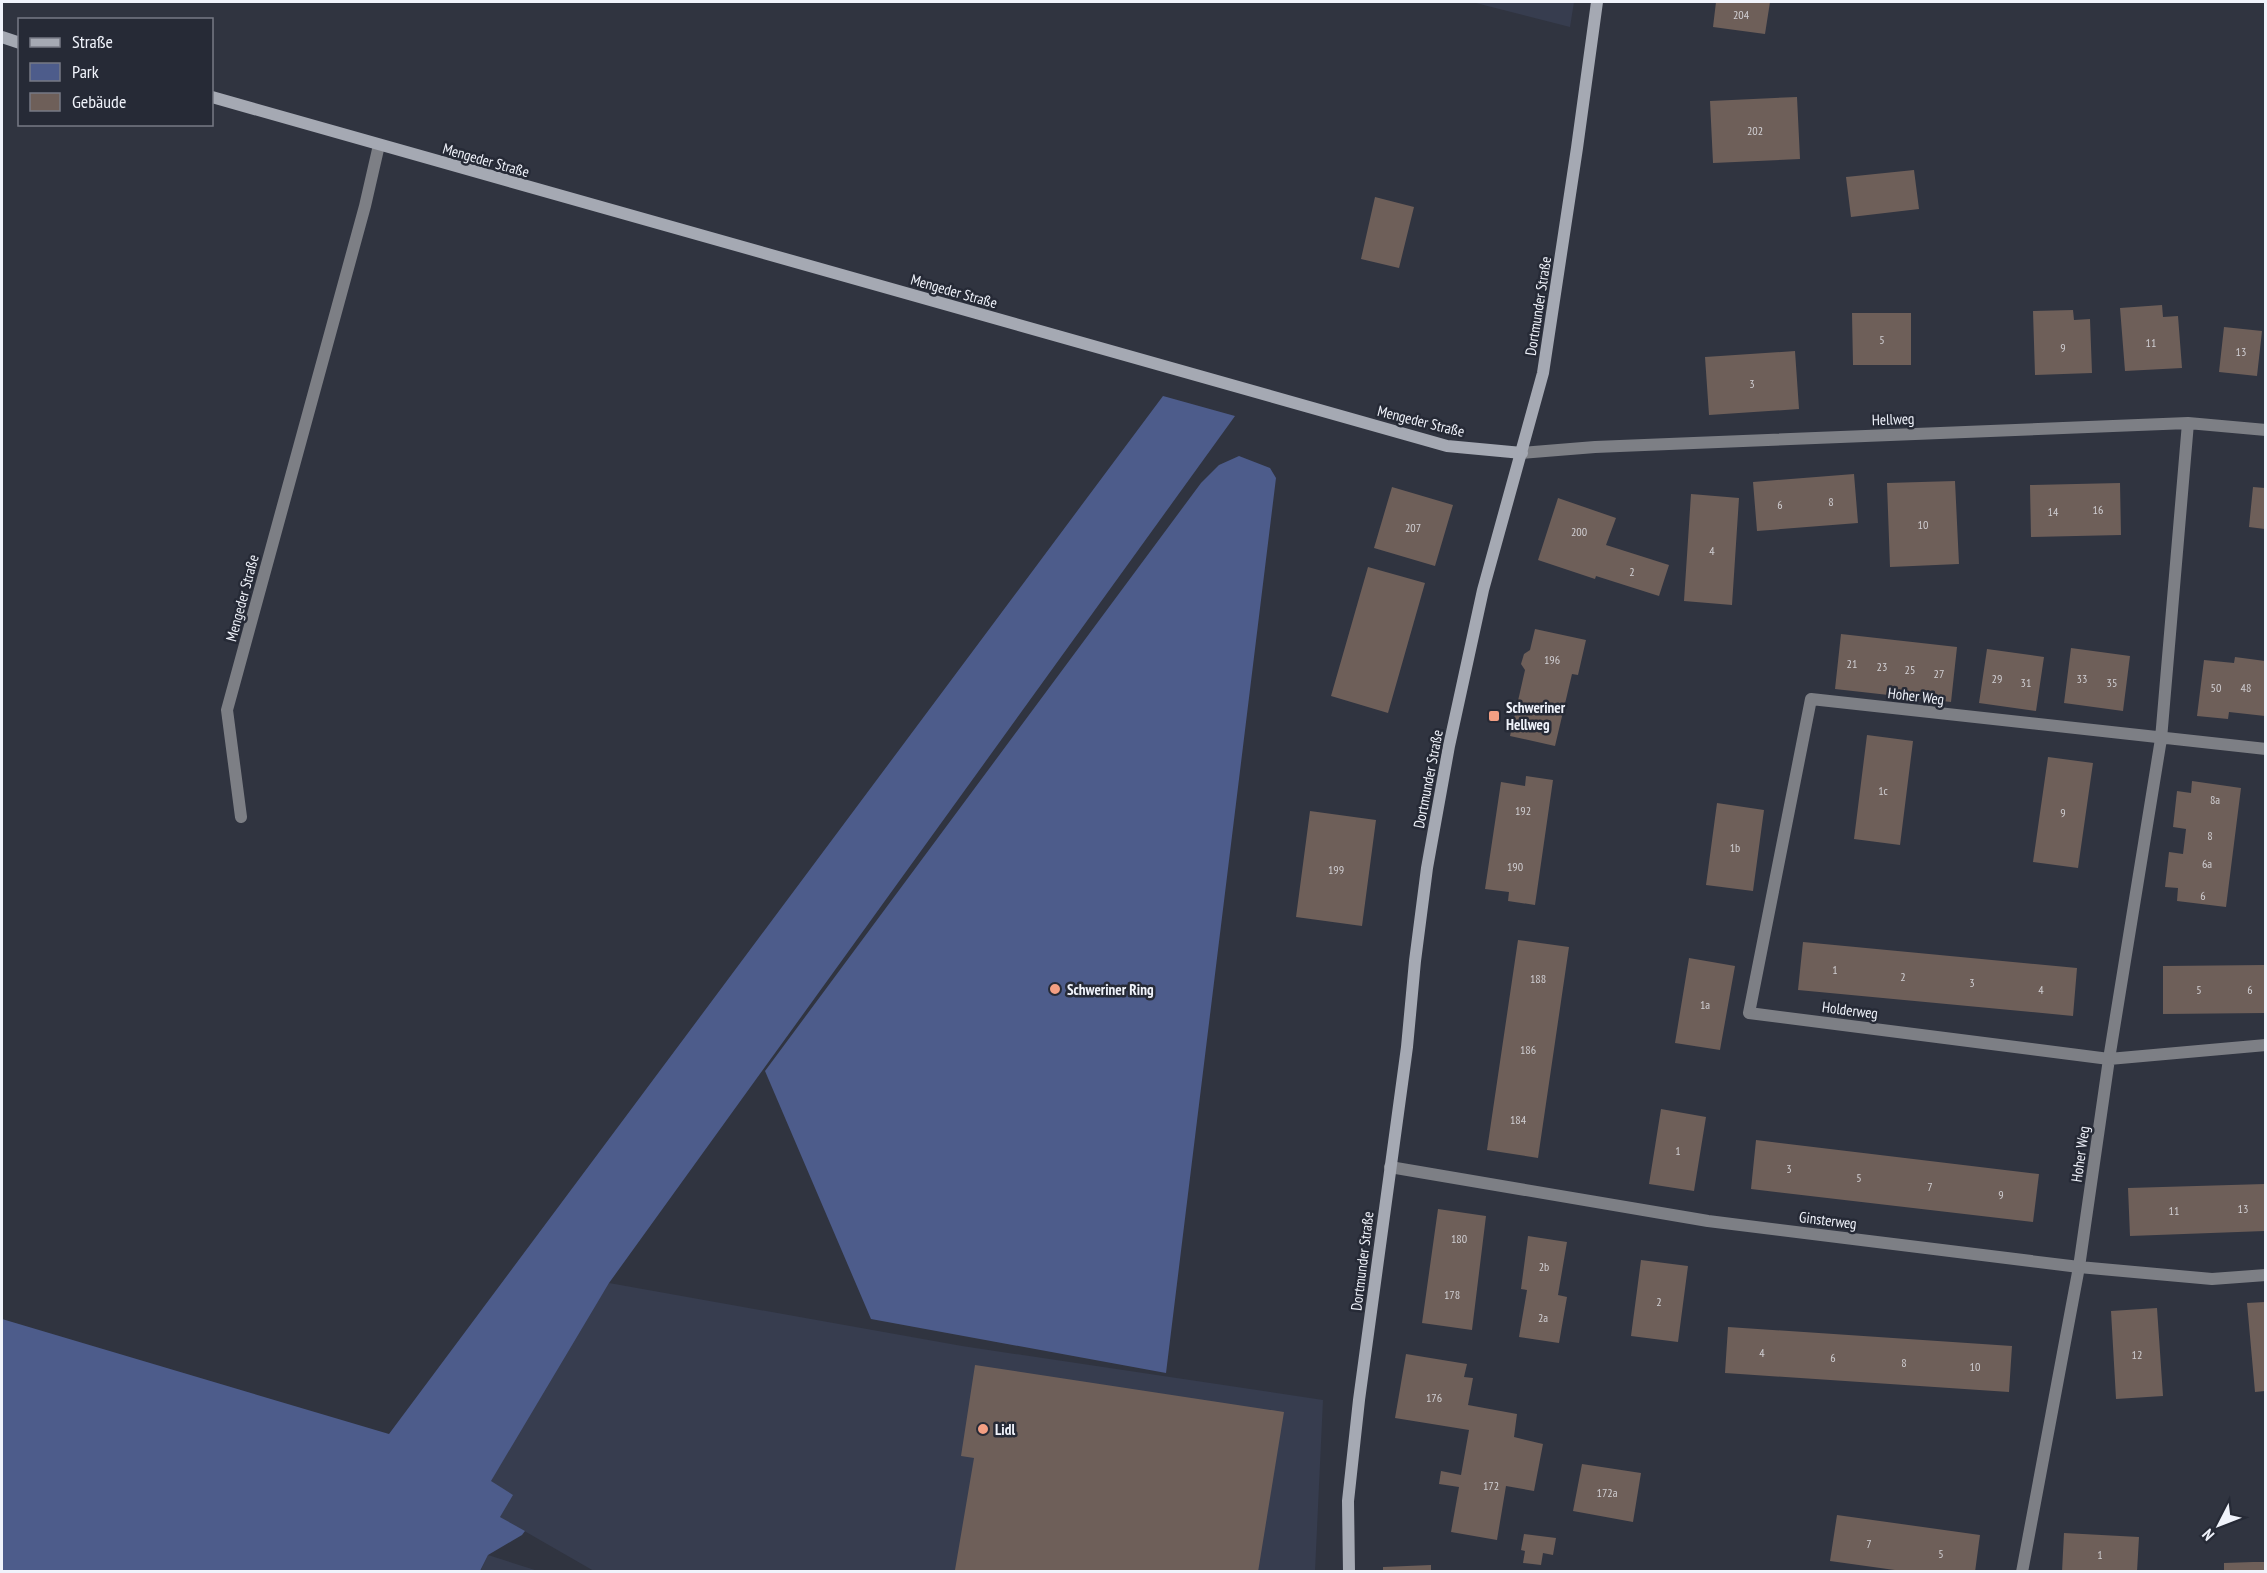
<svg xmlns="http://www.w3.org/2000/svg" width="2267" height="1573" font-family="'PT Sans Narrow',sans-serif">
  <style>
    .built { fill: #373d4f }
    .green { fill: #4d5c8b }
    .building { fill: #6e5f59 }
    .lines { fill: none; stroke-linecap: round; stroke-linejoin: round }
    .street { stroke: #7d7f85; stroke-width: 12 }
    .secondary { stroke: #a5a9b3; stroke-width: 12 }
    .poi-dot { fill: #f39f83; stroke: #262a36; stroke-width: 2 }
    .labels { text-anchor: middle; dominant-baseline: central; stroke-width: 5; stroke-linejoin: round; paint-order: stroke }
    .number-label { font-size: 12px; fill: #d0ced2 }
    .street-label { font-size: 15px; fill: #f0f3fb; stroke: #262a36 }
    .poi-label { font-size: 15px; font-weight: bold; fill: #f0f3fb; stroke: #262a36; text-anchor: start }
  </style>
  <rect width="100%" height="100%" fill="#303440"/>
  <!-- built -->
  <path class="built" d="M1472,2H1574L1570,27Z
    M609,1283L962,1346L1323,1400L1315,1571H594L500,1517L486,1476Z
    M488,1555L538,1571L480,1572Z"/>
  <!-- green -->
  <path class="green" d="M1163,396L1235,416L609,1283L491,1481L513,1495L500,1517L525,1531L522,1535L488,1555L480,1571H2V1319L389,1434Z
    M1239,456L1270,468L1276,478L1166,1373L871,1319L765,1071L1201,483L1219,465Z"/>
  <!-- building -->
  <path class="building" d="M1716,2H1770L1765,34L1713,27Z
    M1797,97L1800,159L1713,163L1710,101Z
    M1914,170L1919,209L1851,217L1846,177Z
    M1375,197L1414,207L1399,268L1361,259Z
    M2162,305L2163,317L2178,316L2182,368L2125,371L2120,308Z
    M2073,310L2074,320L2090,319L2092,373L2035,375L2033,311Z
    M1852,313H1911V365H1853Z
    M2224,327L2262,331L2257,376L2219,372Z
    M1795,351L1799,409L1709,415L1705,357Z
    M1854,474L1858,523L1757,531L1753,482Z
    M1955,481L1959,564L1890,567L1887,483Z
    M2120,483L2121,535L2031,537L2030,485Z
    M1392,487L1453,505L1435,566L1374,548Z
    M2253,487L2265,488V529L2249,527Z
    M1691,494L1739,498L1732,605L1684,601Z
    M1558,498L1616,518L1606,545L1669,565L1659,596L1596,576L1595,579L1538,560Z
    M1368,567L1425,583L1388,713L1331,696Z
    M1535,629L1586,640L1578,675L1572,674L1555,746L1510,736L1525,670L1521,664L1524,654L1530,650Z
    M1841,634L1957,647L1951,702L1835,689Z
    M2071,648L2130,656L2123,711L2064,703Z
    M1987,649L2044,657L2036,711L1979,703Z
    M2235,657L2265,661V716L2229,712L2228,719L2197,716L2204,660L2234,663Z
    M1867,735L1913,741L1900,845L1854,839Z
    M2048,757L2093,763L2078,868L2033,862Z
    M1526,776L1553,780L1535,905L1508,901L1509,892L1485,889L1501,782L1525,786Z
    M2192,781L2241,788L2226,907L2177,901L2178,888L2165,887L2169,852L2183,854L2186,829L2173,827L2177,791L2191,793Z
    M1717,803L1764,810L1753,891L1706,885Z
    M1310,811L1376,820L1362,926L1296,917Z
    M1518,940L1569,947L1538,1158L1487,1150Z
    M1803,942L2077,968L2073,1016L1798,990Z
    M1689,958L1735,966L1720,1050L1675,1043Z
    M2265,965V1013L2163,1014V966Z
    M1661,1109L1706,1117L1694,1191L1649,1184Z
    M1756,1140L2039,1174L2033,1222L1751,1189Z
    M2265,1184V1231L2130,1236L2128,1188Z
    M1438,1209L1486,1216L1472,1330L1422,1323Z
    M1528,1236L1567,1242L1558,1295L1567,1297L1559,1343L1519,1337L1527,1290L1521,1289Z
    M1641,1260L1688,1266L1678,1342L1631,1336Z
    M2265,1302V1391L2255,1392L2247,1303Z
    M2157,1308L2163,1396L2116,1399L2111,1311Z
    M1728,1327L2012,1346L2009,1392L1725,1373Z
    M1406,1354L1467,1364L1464,1377L1473,1378L1468,1405L1517,1414L1514,1437L1543,1444L1534,1491L1506,1486L1497,1540L1451,1532L1459,1487L1439,1484L1441,1471L1461,1475L1469,1430L1395,1418Z
    M975,1365L1284,1412L1258,1572L955,1570L974,1458L961,1456Z
    M1582,1464L1641,1473L1633,1522L1573,1511Z
    M1837,1515L1980,1535L1975,1572H1909L1830,1561Z
    M2064,1533L2139,1537L2137,1572H2062Z
    M1524,1534L1556,1538L1553,1555L1543,1553L1541,1565L1523,1563L1525,1551L1521,1550Z
    M2253,1562H2265V1572H2224V1563Z
    M1431,1565V1572H1383V1567Z"/>
  <g class="lines">
    <!-- street -->
    <path class="street" d="M1522,453L1595,447L2188,423L2266,430
      M2266,749L1811,699L1749,1013L2109,1059L2266,1045
      M241,817L227,710L365,206L379,145
      M1390,1167L1708,1221L2079,1267L2212,1279L2266,1275
      M2022,1572L2079,1267L2109,1059L2161,739L2188,423"/>
    <!-- secondary -->
    <path class="secondary" d="M2,37L20,43
      M212,97L1447,446L1522,453
      M1349,1572L1348,1501L1359,1400L1407,1047L1415,961L1427,868L1449,746L1483,590L1543,373L1577,148L1597,2"/>
  </g>
  <!-- markers -->
  <g class="poi-dot">
    <rect x="1488" y="710" width="12" height="12" rx="3"/>
    <circle cx="1055" cy="989" r="6"/>
    <circle cx="983" cy="1429" r="6"/>
  </g>
  <g class="labels">
    <!-- number labels -->
    <g class="number-label">
      <text x="1741" y="14">204</text>
      <text x="1755" y="130">202</text>
      <text x="1882" y="339">5</text>
      <text x="2151" y="342">11</text>
      <text x="2063" y="347">9</text>
      <text x="2241" y="351">13</text>
      <text x="1752" y="383">3</text>
      <text x="1831" y="501">8</text>
      <text x="1780" y="504">6</text>
      <text x="2098" y="509">16</text>
      <text x="2053" y="511">14</text>
      <text x="1923" y="524">10</text>
      <text x="1413" y="527">207</text>
      <text x="1579" y="531">200</text>
      <text x="1712" y="550">4</text>
      <text x="1632" y="571">2</text>
      <text x="1552" y="659">196</text>
      <text x="1852" y="663">21</text>
      <text x="1882" y="666">23</text>
      <text x="1910" y="669">25</text>
      <text x="1939" y="673">27</text>
      <text x="1997" y="678">29</text>
      <text x="2082" y="678">33</text>
      <text x="2026" y="682">31</text>
      <text x="2112" y="682">35</text>
      <text x="2216" y="687">50</text>
      <text x="2246" y="687">48</text>
      <text x="1883" y="790">1c</text>
      <text x="2215" y="799">8a</text>
      <text x="1523" y="810">192</text>
      <text x="2063" y="812">9</text>
      <text x="2210" y="835">8</text>
      <text x="1735" y="847">1b</text>
      <text x="2207" y="863">6a</text>
      <text x="1515" y="866">190</text>
      <text x="1336" y="869">199</text>
      <text x="2203" y="895">6</text>
      <text x="1835" y="969">1</text>
      <text x="1903" y="976">2</text>
      <text x="1538" y="978">188</text>
      <text x="1972" y="982">3</text>
      <text x="2041" y="989">4</text>
      <text x="2199" y="989">5</text>
      <text x="2250" y="989">6</text>
      <text x="1705" y="1004">1a</text>
      <text x="1528" y="1049">186</text>
      <text x="1518" y="1119">184</text>
      <text x="1678" y="1150">1</text>
      <text x="1789" y="1168">3</text>
      <text x="1859" y="1177">5</text>
      <text x="1930" y="1186">7</text>
      <text x="2001" y="1194">9</text>
      <text x="2243" y="1208">13</text>
      <text x="2174" y="1210">11</text>
      <text x="1459" y="1238">180</text>
      <text x="1544" y="1266">2b</text>
      <text x="1452" y="1294">178</text>
      <text x="1659" y="1301">2</text>
      <text x="1543" y="1317">2a</text>
      <text x="1762" y="1352">4</text>
      <text x="2137" y="1354">12</text>
      <text x="1833" y="1357">6</text>
      <text x="1904" y="1362">8</text>
      <text x="1975" y="1366">10</text>
      <text x="1434" y="1397">176</text>
      <text x="1491" y="1485">172</text>
      <text x="1607" y="1492">172a</text>
      <text x="1869" y="1543">7</text>
      <text x="1941" y="1553">5</text>
      <text x="2100" y="1554">1</text>
    </g>
    <!-- street labels -->
    <g class="street-label">
      <text transform="translate(486 160) rotate(16)">Mengeder Straße</text>
      <text transform="translate(954 291) rotate(16)">Mengeder Straße</text>
      <text transform="translate(1538 306) rotate(-81)">Dortmunder Straße</text>
      <text transform="translate(1893 419) rotate(-2)">Hellweg</text>
      <text transform="translate(1421 421) rotate(14)">Mengeder Straße</text>
      <text transform="translate(242 598) rotate(-75)">Mengeder Straße</text>
      <text transform="translate(1916 696) rotate(7)">Hoher Weg</text>
      <text transform="translate(1428 779) rotate(-79)">Dortmunder Straße</text>
      <text transform="translate(1850 1010) rotate(7)">Holderweg</text>
      <text transform="translate(2080 1154) rotate(-82)">Hoher Weg</text>
      <text transform="translate(1828 1220) rotate(7)">Ginsterweg</text>
      <text transform="translate(1362 1261) rotate(-83)">Dortmunder Straße</text>
    </g>
    <!-- poi labels -->
    <g class="poi-label">
      <text x="1506" y="707">Schweriner<tspan x="1506" dy="17">Hellweg</tspan></text>
      <text x="1067" y="989">Schweriner Ring</text>
      <text x="995" y="1429">Lidl</text>
    </g>
  </g>
  <!-- border -->
  <rect width="2267" height="1573" fill="none" stroke="#f0f3fb" stroke-width="6"/>
  <!-- legend -->
  <rect x="18" y="18" width="195" height="108" fill="#262a36" stroke="#777a85" stroke-width="1.5"/>
  <rect x="30" y="38" width="30" height="9" fill="#a5a9b3" stroke="#777a85" stroke-width="1.5"/>
  <text x="72" y="48" font-size="18" fill="#f0f3fb">Straße</text>
  <rect x="30" y="63" width="30" height="18" fill="#4d5c8b" stroke="#777a85" stroke-width="1.5"/>
  <text x="72" y="78" font-size="18" fill="#f0f3fb">Park</text>
  <rect x="30" y="93" width="30" height="18" fill="#6e5f59" stroke="#777a85" stroke-width="1.5"/>
  <text x="72" y="108" font-size="18" fill="#f0f3fb">Gebäude</text>
  <!-- north arrow -->
  <g transform="translate(2219 1525) rotate(228)" stroke="#262a36" stroke-width="4.5" paint-order="stroke">
  <path d="M0-4.5L10 22L0 15L-10 22Z" fill="#f0f3fb"/>
  <text y="-9" font-size="16" font-weight="bold" text-anchor="middle" fill="#f0f3fb">N</text>
  </g>
</svg>
